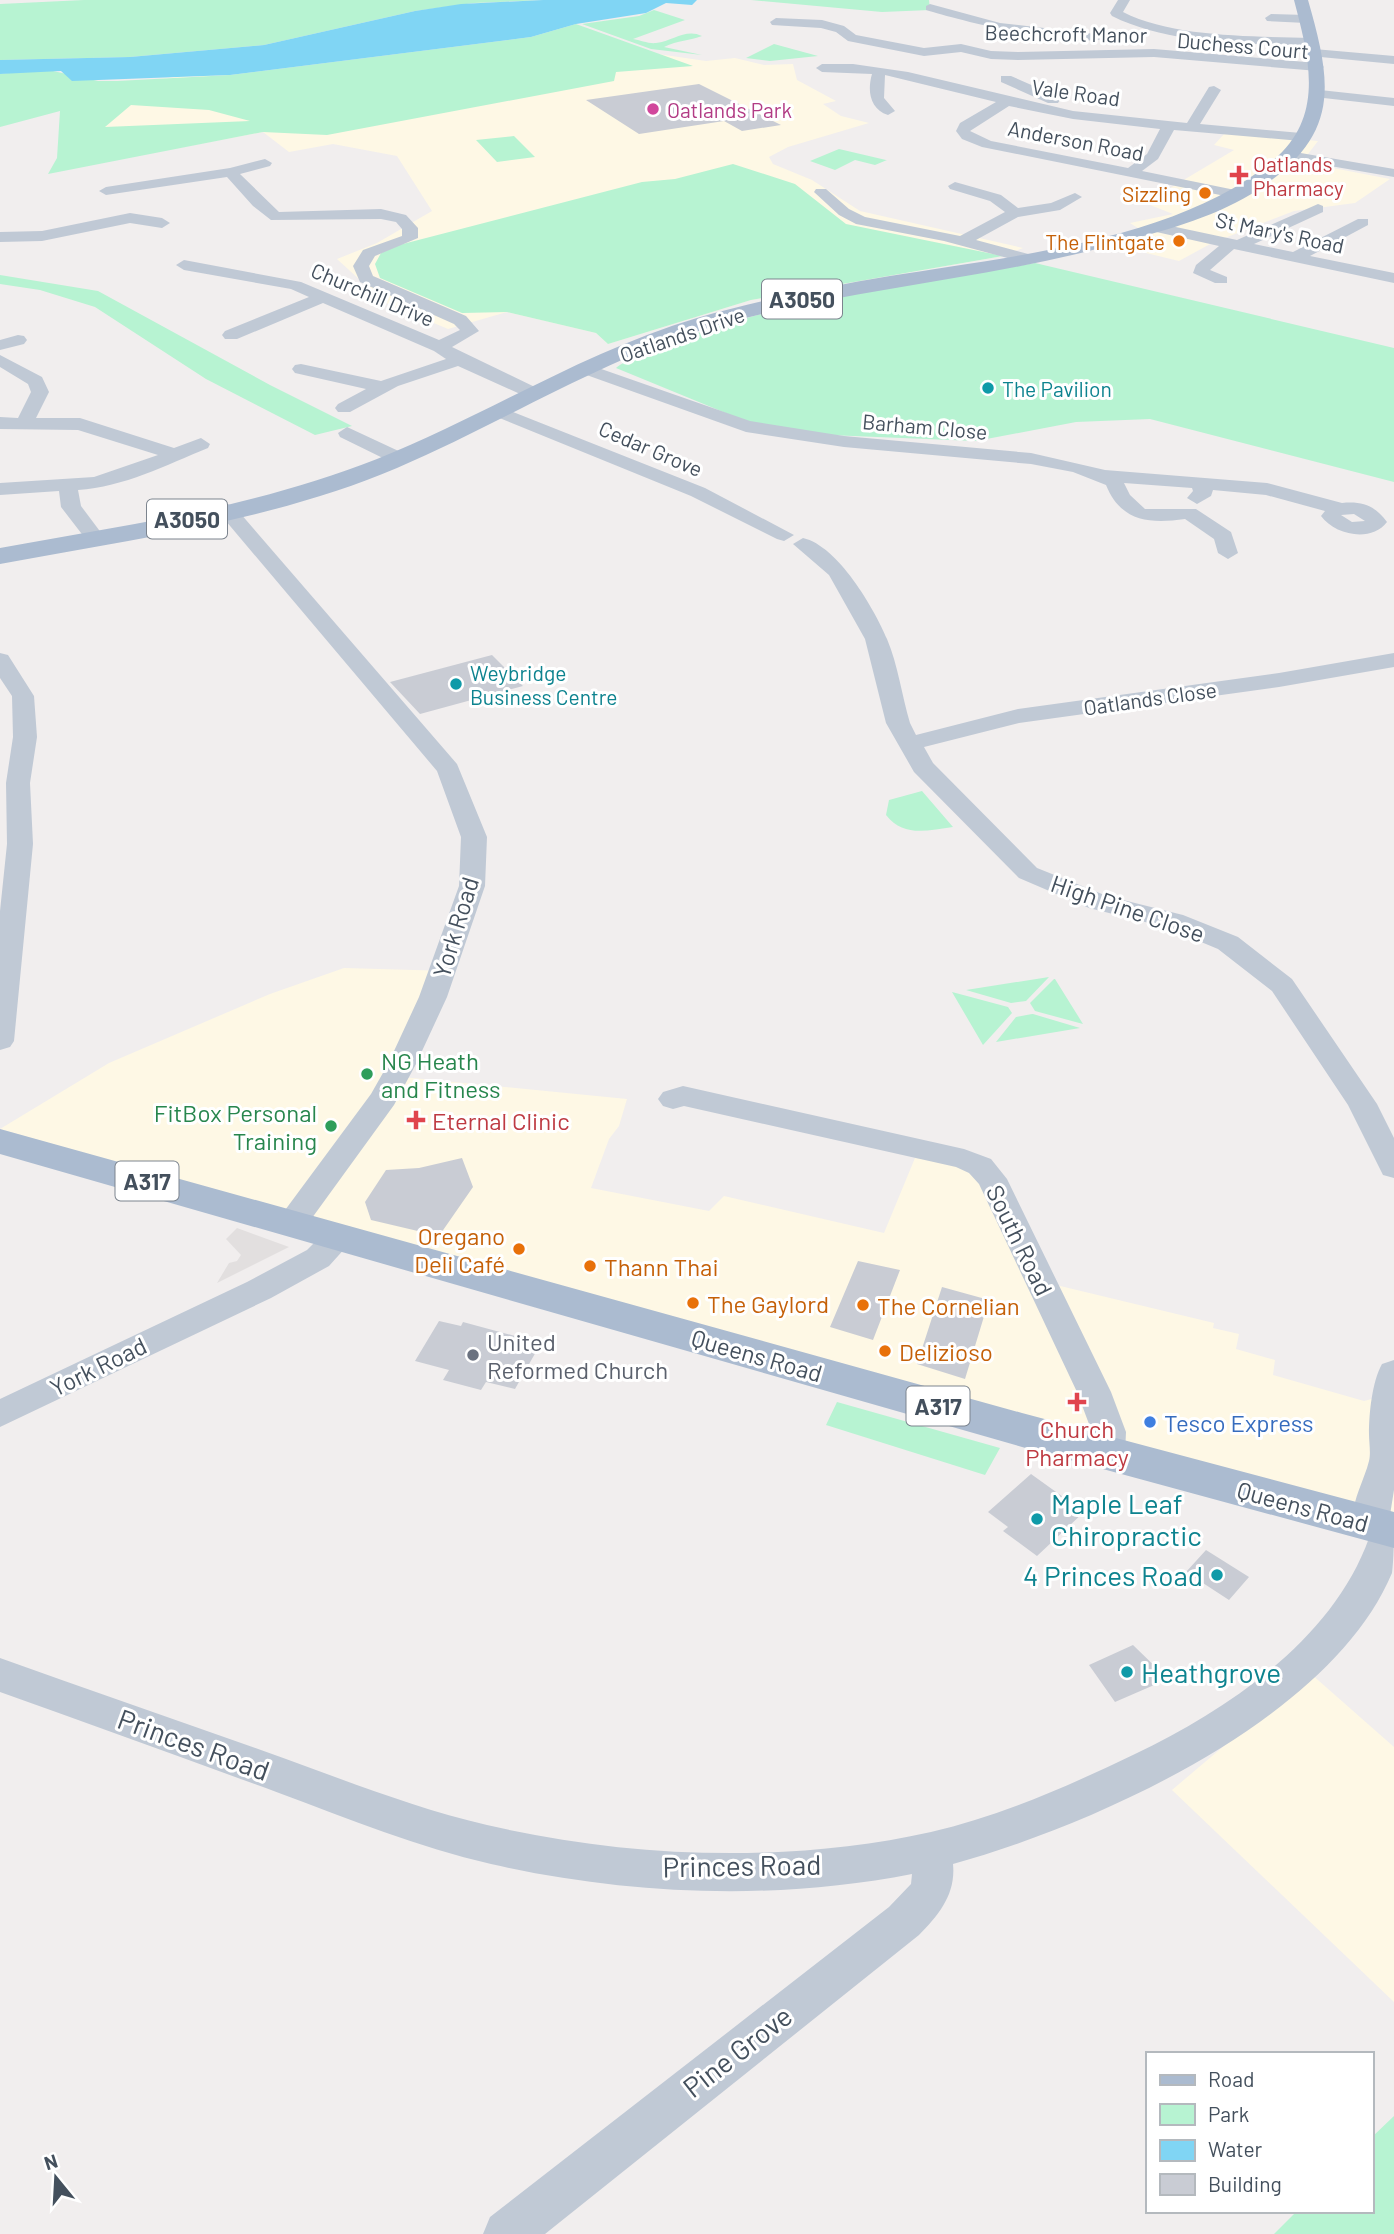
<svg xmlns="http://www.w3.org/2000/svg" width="1394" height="2234" font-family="Barlow,sans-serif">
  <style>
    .commercial { fill: #fef8e5 }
    .education { fill: #e2dfdf }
    .green { fill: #b7f3d2; fill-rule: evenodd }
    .water { fill: #80d5f4 }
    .building { fill: #c9ccd4 }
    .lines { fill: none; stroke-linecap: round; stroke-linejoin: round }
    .minor { fill: #c0c9d5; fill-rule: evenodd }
    .major { fill: #abbbd0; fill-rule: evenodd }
    .hotel-dot { fill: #d1479c; stroke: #fff; stroke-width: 2.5 }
    .health-dot { fill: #e0444e; stroke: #fff; stroke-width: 2.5 }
    .food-dot { fill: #e8710a; stroke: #fff; stroke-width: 2.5 }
    .culture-dot { fill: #0f9aa8; stroke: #fff; stroke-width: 2.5 }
    .leisure-dot { fill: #2e9e5b; stroke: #fff; stroke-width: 2.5 }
    .worship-dot { fill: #6b7280; stroke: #fff; stroke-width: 2.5 }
    .shop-dot { fill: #3f7fe0; stroke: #fff; stroke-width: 2.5 }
    .labels { text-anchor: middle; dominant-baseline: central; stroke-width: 6; stroke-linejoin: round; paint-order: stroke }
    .far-street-label { font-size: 21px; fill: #44505d; stroke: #fff }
    .far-hotel-label { font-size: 21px; fill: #b23c85; stroke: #fff; text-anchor: start }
    .far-health-label { font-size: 21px; fill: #be3a42; stroke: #fff; text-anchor: start }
    .far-food-label { font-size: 21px; fill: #c56008; stroke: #fff; text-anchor: end }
    .far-culture-label { font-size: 21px; fill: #0d838f; stroke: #fff; text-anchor: start }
    .shield { fill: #fff; stroke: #7c848e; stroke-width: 2 }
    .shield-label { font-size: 23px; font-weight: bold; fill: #44505d }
    .street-label { font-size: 24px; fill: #44505d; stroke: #fff }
    .leisure-label { font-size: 24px; fill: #27864d; stroke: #fff; text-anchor: start }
    .health-label { font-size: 24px; fill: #be3a42; stroke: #fff; text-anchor: start }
    .food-label { font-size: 24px; fill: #c56008; stroke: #fff; text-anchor: start }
    .worship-label { font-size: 24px; fill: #5b616d; stroke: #fff; text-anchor: start }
    .shop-label { font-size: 24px; fill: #366cbe; stroke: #fff; text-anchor: start }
    .near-culture-label { font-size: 28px; fill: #0d838f; stroke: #fff; text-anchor: start }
    .near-street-label { font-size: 28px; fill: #44505d; stroke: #fff }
  </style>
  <rect width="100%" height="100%" fill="#f1eeee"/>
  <!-- commercial -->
  <path class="commercial" d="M576,24L651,53L706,61L735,58L764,65L793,64L797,80L836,101L823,104L841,116L869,123L788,147L769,157L773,164L812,180L860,211L1023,248L1003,256L751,300L608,344L596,333L507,312L448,329L384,302L337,259L377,243L432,211L397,156L333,144L289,152L263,132L146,154L104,127L127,84L179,76L230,75L433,51L531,37Z
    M1225,133L1318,141L1302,162L1390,179L1355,203L1294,211L1212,243L1179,261L1113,245L1149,235L1130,223L1173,214L1145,203L1234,150L1214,145Z
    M344,968L449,971L392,1076L627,1099L619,1126L609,1139L591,1188L709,1211L724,1196L884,1233L915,1158L959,1164L983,1185L1027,1278L1214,1323L1213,1328L1239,1334L1236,1349L1275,1360L1273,1375L1364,1401L1394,1393V1530L0,1129L109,1063L270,994Z
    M1310,1673L1394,1747V2002L1172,1790Z"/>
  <!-- education -->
  <path class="education" d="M237,1228L289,1247L217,1283L229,1263L237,1261L241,1255L226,1239Z"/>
  <!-- green -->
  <path class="green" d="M84,0H543L474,3L415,11L264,45L130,57L0,60V4Z
    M751,0H929L930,10L882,12Z
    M654,10L685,20L633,39C640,40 649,44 656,43C673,41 686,28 702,36C690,41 678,40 664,47L702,55L651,49L582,24L639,16Z
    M576,24L693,66L616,72L614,81L327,135L263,132L48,174L57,158L60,111L0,127V74L44,69L98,81H117L230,75L531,37ZM131,105L209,110L250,121L105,127Z
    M774,44L818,56L770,61L746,58Z
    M514,136L535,157L497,162L476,140Z
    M839,149L886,160H887L875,165L855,160L835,170L810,161Z
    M733,164L795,184L846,224L1003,256L751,300L608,344L596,333L507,312L462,313L380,278L375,264L381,253L399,245L642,182L675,179Z
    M1035,263L1394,348V482L1150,419L1076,422L976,441L828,435L750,423L616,368C640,349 754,314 787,308C805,305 825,311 839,297Z
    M0,275L98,291L270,385L352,426L315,435L206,379L95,307L40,290L0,284Z
    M922,791L953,827C928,830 904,838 886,815L889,800Z
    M1049,977L1026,1001L1011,1003L966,990Z
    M1054,979H1055L1083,1024L1035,1011L1030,1003Z
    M952,992L1008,1007L1012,1013L983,1045Z
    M1032,1014H1033L1080,1028L996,1042L1016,1017Z
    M837,1402L1000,1448L985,1475L826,1425Z
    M1394,2116V2234H1274L1297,2211H1371V2138Z"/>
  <!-- water -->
  <path class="water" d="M543,0H697L692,5L666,3L646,13L576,24L531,37L230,75L72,81L61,71L0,74V60L130,57L264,45L415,11L461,4Z"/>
  <!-- building -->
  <path class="building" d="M699,84L781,125L742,131L724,121L639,134L586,100Z
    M492,655L523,686L420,714L390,682Z
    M462,1158L473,1187L439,1236L371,1220L365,1202L386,1170L419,1168Z
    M858,1261L900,1270L873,1340L830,1327Z
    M942,1287L989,1300L965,1379L917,1364Z
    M439,1321L461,1326L463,1322L515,1336L511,1342L537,1350L515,1389L486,1382L481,1390L443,1380L449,1370L415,1361Z
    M1031,1474L1084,1512L1037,1556L1003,1531L1008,1527L988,1512Z
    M1206,1550L1249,1577L1229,1600L1186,1572Z
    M1133,1645L1168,1679L1115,1702L1089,1665Z"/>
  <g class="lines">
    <!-- minor -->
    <path class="minor" d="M1118,0H1130L1123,12C1174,38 1254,36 1311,38L1317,42L1311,46C1247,43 1170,45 1112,16L1110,13Z
      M930,4L1000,23L1096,34L1108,30L1114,34C1089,55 959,20 926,10V6Z
      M1271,14L1306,15L1312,19L1306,23L1267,21L1265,18Z
      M776,18L822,20L844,26L856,35L924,48L961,44L991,51L1018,52L1154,49L1318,63L1324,67L1318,71L1154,57L1018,60L991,59L961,52L924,56L848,41L836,32L821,28L772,25L770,22Z
      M1314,49L1394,56V64L1310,56V50Z
      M853,64L908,72L1073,111L1187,123L1209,87L1214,86L1221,90L1200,124L1301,133L1308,137L1301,141L1174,130L1158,159L1142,171L1240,191L1242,194L1235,198L982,147L962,139L956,131L960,123L996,102L885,75L884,98L895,111L888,115C870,109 867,91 872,74L822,72L816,68L822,64ZM1009,106L1073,119L1160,129L1147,154L1128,168L991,141L970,131Z
      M1001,76H1011L1061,98L1058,103H1048L1001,82Z
      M1320,90L1394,98V106L1315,97V91Z
      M1289,151L1394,169V177L1284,158L1282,155Z
      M265,159L272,163L270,166L240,174L279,212L381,209L406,215L418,228V238L375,256L369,266L373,276L466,316L479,331L452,347L541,390L544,394L541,398H529L458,366L398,386L350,412H338L335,408L338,404L366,389L295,373L292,369L295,365L301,364L381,381L446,359L434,351L323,303L237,339H225L222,335L225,331L309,297L291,289L184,270L176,265L184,260L301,282L439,340L460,330L454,324L360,282L353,266L363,250L402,236V229L396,222L381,219L271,220L253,206L227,177L106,195L99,191L106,187L230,168Z
      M955,182L1001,195L1018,208L1051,203L1075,193L1082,197L1060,210L1018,217L976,240L1032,255V261L1026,263L944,241L856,224L839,215L814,192L816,189H826L849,209L865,217L960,236L1005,212L990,201L950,189L948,186Z
      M1318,204L1323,206V212L1254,244L1293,252L1358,219H1368V225L1310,256L1394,273V283L1234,249L1210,270L1227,277V283H1215L1193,273L1196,265L1219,246L1152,231L1149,228L1157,223L1237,240Z
      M130,213L162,218L170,223L162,228L130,223L42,241L0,242V232L42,231Z
      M18,335L24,336L27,340L24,344L0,350V340Z
      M0,355L42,377L49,392L36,418H80L174,448L201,438L210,444L208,448C166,465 124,487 78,490L81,506L105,538L102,542H88L61,507L59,491L0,495V483L94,477L158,455L78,430L0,429V417L18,418L31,392L28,384L0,367Z
      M587,364L750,421L844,436L1031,453L1105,470L1267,483L1342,503C1363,501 1375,506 1387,522C1371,543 1335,535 1321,516L1325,511L1266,495L1213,490L1211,496L1197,504L1187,498L1193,491L1192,488L1124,483L1130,495L1145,509H1196L1231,532L1238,553L1228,559L1218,553L1214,539L1185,519C1150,524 1121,522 1106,485L1073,472L1031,464L844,447L746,432L581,373L578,369L581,365ZM1354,514L1365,521L1352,522L1341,515Z
      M498,406L705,488L794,535L784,541L777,539L691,496L492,415L489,411L492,407Z
      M347,427L405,454L408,458L405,462H391L340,437L338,433Z
      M227,504L234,506L457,764L487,837L485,886L447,997L416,1064L394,1105L304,1229L293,1232L282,1229L277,1221L371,1094L388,1064L419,997L459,886L461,837L437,771L220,514L217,510L220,506Z
      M803,538C838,546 874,608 887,639C898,665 902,696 910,723L916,735L1018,709L1279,673L1394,653V667L1279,687L1019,723L924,747L933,763L1037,868L1107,896L1183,915L1238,937L1292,979L1377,1104L1394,1138V1178L1383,1175L1348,1105L1272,991L1218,949L1165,927L1089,908L1019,878L914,772L886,723L865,639L829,575L793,544Z
      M0,653L8,655L34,696L37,737L30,783L33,844L14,1041L10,1047L0,1050V911L7,844L6,783L13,737L12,696L0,678Z
      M683,1086L964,1149L991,1159L1007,1179L1111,1392L1126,1432L1125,1453L1119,1463L1107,1467L1095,1463L1089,1453L1092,1432L1077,1392L979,1184L969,1173L956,1167L684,1106L673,1109L663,1106L658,1099L663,1092Z
      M340,1225L351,1228L356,1236L329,1266L271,1298L0,1427V1399L247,1282L307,1250L329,1228Z
      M1394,1360V1490L1390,1515H1394C1394,1532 1394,1558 1392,1573C1331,1719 1097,1824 953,1864C956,1894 939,1915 919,1935L545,2234H483L490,2217L889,1907L911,1884L912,1874C775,1901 627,1895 491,1864C418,1847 349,1819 279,1793C186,1759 93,1725 0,1692V1658C95,1692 191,1725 286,1759C352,1783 418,1809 487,1825C629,1858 788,1864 931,1832C1002,1816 1070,1785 1135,1754C1229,1709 1333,1639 1369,1538L1357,1534C1345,1511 1363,1485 1369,1461C1371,1453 1369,1442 1369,1434C1369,1413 1372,1382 1382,1364Z"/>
    <!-- major -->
    <path class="major" d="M1294,0H1308C1332,84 1341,134 1259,189C1219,216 1169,229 1123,242C989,280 849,288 715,326C603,358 503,423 397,468C272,521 133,539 0,564V548C127,525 256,507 377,459C485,416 585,351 697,318C760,300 825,287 890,276C1008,257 1187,239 1278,156C1325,112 1308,54 1294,0Z
      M0,1129L1022,1413L1394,1512V1548L1022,1447L0,1154Z"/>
  </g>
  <!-- markers -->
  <circle class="hotel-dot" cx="653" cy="109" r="7"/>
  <g class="health-dot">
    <path d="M1235.5 164.5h7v7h7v7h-7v7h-7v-7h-7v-7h7z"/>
    <path d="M412.5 1109.5h7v7h7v7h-7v7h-7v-7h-7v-7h7z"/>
    <path d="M1073.5 1391.5h7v7h7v7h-7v7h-7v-7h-7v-7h7z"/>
  </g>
  <g class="food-dot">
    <circle cx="1205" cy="193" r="7"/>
    <circle cx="1179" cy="241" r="7"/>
    <circle cx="519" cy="1249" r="7"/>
    <circle cx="590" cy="1266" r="7"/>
    <circle cx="693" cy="1303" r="7"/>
    <circle cx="863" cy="1305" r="7"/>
    <circle cx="885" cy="1351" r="7"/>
  </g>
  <g class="culture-dot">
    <circle cx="988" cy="388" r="7"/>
    <circle cx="456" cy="684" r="7"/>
    <circle cx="1037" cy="1519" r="7"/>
    <circle cx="1217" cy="1575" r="7"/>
    <circle cx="1127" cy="1672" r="7"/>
  </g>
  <g class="leisure-dot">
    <circle cx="367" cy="1074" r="7"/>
    <circle cx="331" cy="1126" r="7"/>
  </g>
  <circle class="worship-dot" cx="473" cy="1355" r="7"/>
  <circle class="shop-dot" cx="1150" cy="1422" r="7"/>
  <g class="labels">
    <!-- far-street labels -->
    <g class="far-street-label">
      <text transform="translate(1066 33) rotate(1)">Beechcroft Manor</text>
      <text transform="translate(1243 45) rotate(5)">Duchess Court</text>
      <text transform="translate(1076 92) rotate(8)">Vale Road</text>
      <text transform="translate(1076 140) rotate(11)">Anderson Road</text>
      <text transform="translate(1280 232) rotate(12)">St Mary's Road</text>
      <text transform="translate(373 294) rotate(23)">Churchill Drive</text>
      <text transform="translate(682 334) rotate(-19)">Oatlands Drive</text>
      <text transform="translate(925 426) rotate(5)">Barham Close</text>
      <text transform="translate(651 448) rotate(23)">Cedar Grove</text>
      <text transform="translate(1150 698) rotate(-8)">Oatlands Close</text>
    </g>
    <!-- far-hotel labels -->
    <g class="far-hotel-label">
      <text x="667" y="109">Oatlands Park</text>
    </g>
    <!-- far-health labels -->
    <g class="far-health-label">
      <text x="1253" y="163">Oatlands<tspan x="1253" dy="24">Pharmacy</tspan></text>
    </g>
    <!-- far-food labels -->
    <g class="far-food-label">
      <text x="1191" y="193">Sizzling</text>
      <text x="1165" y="241">The Flintgate</text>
    </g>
    <!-- far-culture labels -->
    <g class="far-culture-label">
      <text x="1002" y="388">The Pavilion</text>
      <text x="470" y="672">Weybridge<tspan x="470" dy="24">Business Centre</tspan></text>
    </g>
    <!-- shield labels -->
    <g class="shield">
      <rect x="762" y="279.5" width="80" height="39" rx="5"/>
      <rect x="147" y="499.5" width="80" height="39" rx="5"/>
      <rect x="115.5" y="1161.5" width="63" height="39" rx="5"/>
      <rect x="906.5" y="1386.5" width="63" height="39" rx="5"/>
    </g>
    <g class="shield-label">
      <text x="802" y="299">A3050</text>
      <text x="187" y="519">A3050</text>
      <text x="147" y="1181">A317</text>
      <text x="938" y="1406">A317</text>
    </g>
    <!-- street labels -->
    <g class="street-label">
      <text transform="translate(1128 908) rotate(19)">High Pine Close</text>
      <text transform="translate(455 927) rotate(-73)">York Road</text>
      <text transform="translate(1020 1240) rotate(64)">South Road</text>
      <text transform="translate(757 1355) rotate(16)">Queens Road</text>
      <text transform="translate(98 1366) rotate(-26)">York Road</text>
      <text transform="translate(1303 1506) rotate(15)">Queens Road</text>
    </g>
    <!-- leisure labels -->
    <g class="leisure-label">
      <text x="381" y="1060">NG Heath<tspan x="381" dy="28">and Fitness</tspan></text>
      <text x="317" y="1112" text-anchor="end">FitBox Personal<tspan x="317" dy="28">Training</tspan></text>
    </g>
    <!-- health labels -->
    <g class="health-label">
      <text x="432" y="1120">Eternal Clinic</text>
      <text x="1077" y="1428" text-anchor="middle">Church<tspan x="1077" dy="28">Pharmacy</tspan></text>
    </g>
    <!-- food labels -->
    <g class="food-label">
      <text x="505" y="1235" text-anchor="end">Oregano<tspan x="505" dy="28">Deli Café</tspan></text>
      <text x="604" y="1266">Thann Thai</text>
      <text x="707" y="1303">The Gaylord</text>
      <text x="877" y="1305">The Cornelian</text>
      <text x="899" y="1351">Delizioso</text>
    </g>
    <!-- worship labels -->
    <g class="worship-label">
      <text x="487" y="1341">United<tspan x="487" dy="28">Reformed Church</tspan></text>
    </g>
    <!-- shop labels -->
    <g class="shop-label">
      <text x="1164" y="1422">Tesco Express</text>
    </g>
    <!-- near-culture labels -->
    <g class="near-culture-label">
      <text x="1051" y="1503">Maple Leaf<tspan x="1051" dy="32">Chiropractic</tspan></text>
      <text x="1203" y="1575" text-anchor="end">4 Princes Road</text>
      <text x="1141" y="1672">Heathgrove</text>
    </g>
    <!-- near-street labels -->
    <g class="near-street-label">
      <text transform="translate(194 1744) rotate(20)">Princes Road</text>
      <text transform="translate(742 1865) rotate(-1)">Princes Road</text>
      <text transform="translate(737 2051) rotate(-38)">Pine Grove</text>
    </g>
  </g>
  <!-- legend -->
  <rect x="1146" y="2052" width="228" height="161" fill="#ffffff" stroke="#b4b9be" stroke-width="2"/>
  <rect x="1160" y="2075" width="35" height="10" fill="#abbbd0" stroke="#b4b9be" stroke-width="2"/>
  <text x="1208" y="2087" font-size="21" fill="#44505d">Road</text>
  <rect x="1160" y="2104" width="35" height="21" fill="#b7f3d2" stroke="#b4b9be" stroke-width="2"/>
  <text x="1208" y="2122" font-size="21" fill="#44505d">Park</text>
  <rect x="1160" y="2140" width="35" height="21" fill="#80d5f4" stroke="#b4b9be" stroke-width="2"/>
  <text x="1208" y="2157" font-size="21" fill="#44505d">Water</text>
  <rect x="1160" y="2174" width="35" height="21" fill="#c9ccd4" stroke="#b4b9be" stroke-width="2"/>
  <text x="1208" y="2192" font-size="21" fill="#44505d">Building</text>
  <!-- north arrow -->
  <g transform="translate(56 2178) rotate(342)" stroke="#ffffff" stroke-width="5" paint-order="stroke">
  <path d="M0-5L12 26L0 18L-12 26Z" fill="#44505d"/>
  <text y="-10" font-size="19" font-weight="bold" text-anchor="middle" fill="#44505d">N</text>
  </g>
</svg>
